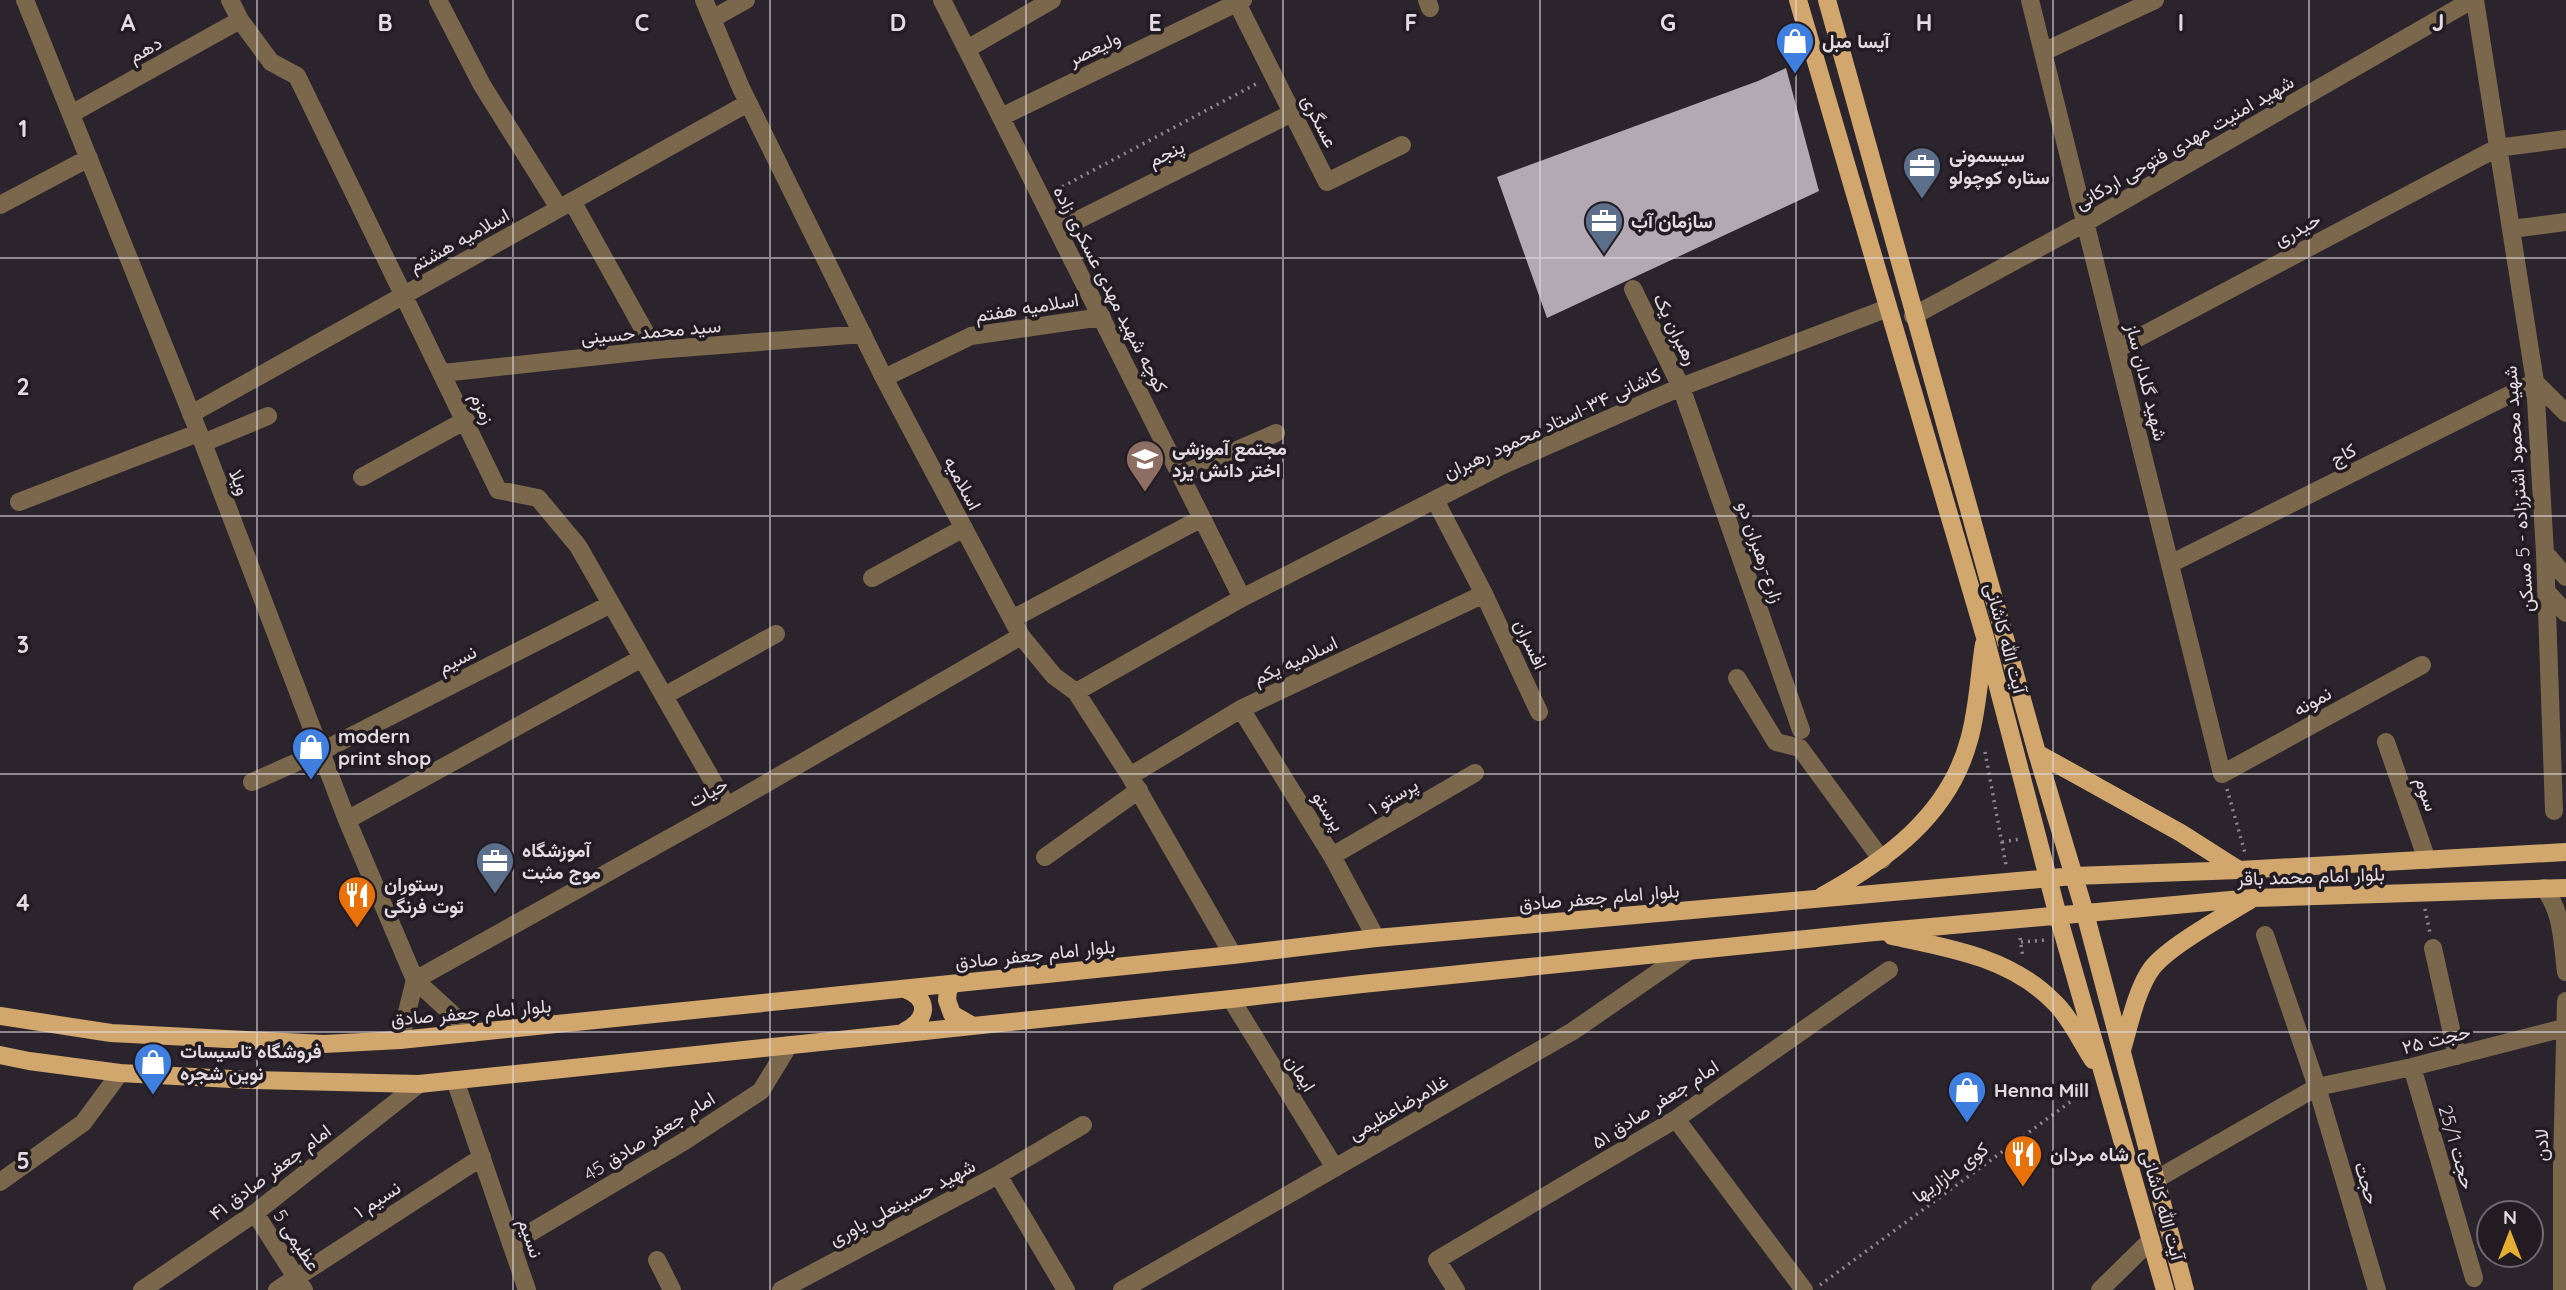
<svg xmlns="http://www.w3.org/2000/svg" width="2566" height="1290" font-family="Quicksand,Vazirmatn,sans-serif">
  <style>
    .building { fill: #b3a9b3 }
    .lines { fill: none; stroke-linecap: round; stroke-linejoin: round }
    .path { stroke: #8e888e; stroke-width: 3.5; stroke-dasharray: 2 5; stroke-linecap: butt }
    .minor { stroke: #7b674c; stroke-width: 18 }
    .major { stroke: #d1a76d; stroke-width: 18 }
    .grid { fill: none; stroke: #e2dde2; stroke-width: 2; stroke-opacity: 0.55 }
    .labels { text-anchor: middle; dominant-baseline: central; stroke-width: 7; stroke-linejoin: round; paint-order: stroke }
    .poi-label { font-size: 19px; font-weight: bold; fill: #e2dde2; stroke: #221b22; text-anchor: start }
    .street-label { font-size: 19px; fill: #e2dde2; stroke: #221b22 }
    .grid-label { font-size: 23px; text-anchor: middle; font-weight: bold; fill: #e2dde2; stroke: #221b22; stroke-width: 7; stroke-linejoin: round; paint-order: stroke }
  </style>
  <rect width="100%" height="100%" fill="#2b242c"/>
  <!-- building -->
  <path class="building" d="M1786,68L1819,191L1547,318L1497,177L1758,81Z"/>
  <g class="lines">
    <!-- path -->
    <path class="path" d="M1056,190L1256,84
      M1985,752L2006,865
      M2227,789L2245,853
      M2002,842L2020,839
      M2425,909L2430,933
      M2020,938L2023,958
      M2021,942L2046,940
      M1820,1285L2088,1089"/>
    <!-- minor -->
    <path class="minor" d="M25,0L203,443L347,820L415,980L473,1033
      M230,0L240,20L271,62L297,76L498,490L538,498L578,546L727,806
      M438,0L482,85L559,208
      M704,0L741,88L884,378L1021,636L1054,676L1076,692L1130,776L1233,955
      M942,0L1242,598
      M1427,0L1430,8
      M2030,0L2222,774L2422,665
      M2475,0L2535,382L2545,553L2554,811
      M1237,3L1327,182L1402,145
      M712,19L746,0
      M967,49L1052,0
      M2043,52L2155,0
      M71,114L240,20
      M1001,117L1243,0
      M572,201L655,350
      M0,205L89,158
      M2511,229L2566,222
      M1058,230L1292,113
      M1633,289L1681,387L1801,730
      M1913,316L2085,223L2472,0
      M2117,349L2497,148L2566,139
      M443,373L655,350L863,334
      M884,378L971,336L1102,317
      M191,414L748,103
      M203,443L268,416
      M1180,475L1276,433
      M362,477L466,420
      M1435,500L1484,594L1539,712
      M19,502L198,433
      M2545,553L2566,577
      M2170,564L2535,382L2566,413
      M872,578L964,528
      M2546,591L2566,613
      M1012,619L1202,518
      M1737,678L1776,742L1800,748L1882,860
      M1076,692L1242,598L1501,466L1681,387L1888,308
      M664,696L776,634
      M1241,709L1332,856L1376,938
      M2386,742L2427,860
      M1130,776L1241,709L1484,594
      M252,782L322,751L611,604
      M347,820L642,658
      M1332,856L1475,773
      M1045,857L1139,790
      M2544,888C2563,913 2562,942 2566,972
      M2265,935L2317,1087L2377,1290
      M2433,948L2457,1056
      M415,980L727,806L1021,636
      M1231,999L1335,1168
      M400,1040L415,980
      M2412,1067L2474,1278
      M455,1080L527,1290
      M1676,1119L1804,1290
      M998,1175L1083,1125
      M2155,1180L2317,1087L2412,1067L2564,1028
      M0,1182L83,1123L120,1073
      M255,1213L304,1290
      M511,1244L683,1142L761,1091L789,1045
      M657,1260L672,1290
      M142,1290L255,1213L419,1084
      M277,1290L482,1157
      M781,1290L998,1175L1066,1290
      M1122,1290L1573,1031L1689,951
      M1456,1290L1437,1260L1676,1119L1889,970
      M2100,1290L2151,1240
      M2562,1290V1166L2566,1001"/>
    <!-- major -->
    <path class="major" d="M1798,0L1985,637L2058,916L2165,1290
      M1827,0L2037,753L2085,913L2185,1290
      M2037,753L2181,833L2239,870
      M1822,896C1887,860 1949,815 1969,740C1978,709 1979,675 1984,644
      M1892,936C1950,948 2011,958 2054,1002C2070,1017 2081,1042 2093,1060
      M953,984L948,990L947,1000L952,1014L971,1025
      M0,1016L111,1033L324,1044L400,1040L1233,955L1376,938L2074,876L2239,870L2566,852
      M905,1031C927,1020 931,999 905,989
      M2122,1050C2129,1026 2137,988 2152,968C2169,946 2224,916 2250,900
      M0,1055L29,1061L120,1073L250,1080L419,1084L1231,999L1362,984L1875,932L2253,898L2566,888"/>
  </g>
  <!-- grid -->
  <path class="grid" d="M257,0V1290M513,0V1290M770,0V1290M1026,0V1290M1283,0V1290M1540,0V1290M1796,0V1290M2053,0V1290M2309,0V1290M0,258H2566M0,516H2566M0,774H2566M0,1032H2566"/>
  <!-- icons -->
  <defs>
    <g id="shop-pin" transform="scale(2.0125)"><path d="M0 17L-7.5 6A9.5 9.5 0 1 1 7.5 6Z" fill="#3f7fe0" stroke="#221b22"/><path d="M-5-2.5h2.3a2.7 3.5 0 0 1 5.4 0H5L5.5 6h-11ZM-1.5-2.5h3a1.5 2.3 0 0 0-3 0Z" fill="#fff"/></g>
    <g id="office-pin" transform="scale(2.0125)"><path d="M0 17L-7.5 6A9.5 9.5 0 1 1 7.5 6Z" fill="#5c6f8a" stroke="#221b22"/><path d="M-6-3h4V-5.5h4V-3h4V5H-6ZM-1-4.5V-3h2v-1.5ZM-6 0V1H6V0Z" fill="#fff"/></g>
    <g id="school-pin" transform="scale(2.0125)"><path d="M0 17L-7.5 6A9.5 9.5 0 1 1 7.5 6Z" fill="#8d6e63" stroke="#221b22"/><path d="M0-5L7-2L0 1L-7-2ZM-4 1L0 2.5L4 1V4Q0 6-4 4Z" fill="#fff"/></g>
    <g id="restaurant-pin" transform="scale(2.0125)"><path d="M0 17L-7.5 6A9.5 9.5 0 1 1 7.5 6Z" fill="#e8710a" stroke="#221b22"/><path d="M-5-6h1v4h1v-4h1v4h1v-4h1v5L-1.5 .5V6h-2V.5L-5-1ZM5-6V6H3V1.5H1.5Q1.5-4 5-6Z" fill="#fff"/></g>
  </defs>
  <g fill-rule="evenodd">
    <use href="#shop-pin" x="1795" y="41"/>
    <use href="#office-pin" x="1922" y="166"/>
    <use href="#office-pin" x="1604" y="221"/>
    <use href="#school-pin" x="1145" y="459"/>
    <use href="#shop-pin" x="311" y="747"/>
    <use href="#office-pin" x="495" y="861"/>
    <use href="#restaurant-pin" x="357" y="895"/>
    <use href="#shop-pin" x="153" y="1062"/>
    <use href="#shop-pin" x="1967" y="1090"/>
    <use href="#restaurant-pin" x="2023" y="1154"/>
  </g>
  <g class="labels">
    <!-- poi labels -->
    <g class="poi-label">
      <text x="1822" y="41">آیسا مبل</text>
      <text x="1949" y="155">سیسمونی<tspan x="1949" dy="22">ستاره کوچولو</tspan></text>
      <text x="1631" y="221">سازمان آب</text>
      <text x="1172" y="448">مجتمع آموزشی<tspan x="1172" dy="22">اختر دانش یزد</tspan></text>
      <text x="338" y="736">modern<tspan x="338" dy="22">print shop</tspan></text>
      <text x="522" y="850">آموزشگاه<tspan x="522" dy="22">موج مثبت</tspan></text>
      <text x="384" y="884">رستوران<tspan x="384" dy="22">توت فرنگی</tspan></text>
      <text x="180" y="1051">فروشگاه تاسیسات<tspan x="180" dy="22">نوین شجره</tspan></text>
      <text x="1994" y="1090">Henna Mill</text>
      <text x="2050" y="1154">شاه مردان</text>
    </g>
    <!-- street labels -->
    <g class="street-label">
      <text transform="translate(1094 48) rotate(-26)">ولیعصر</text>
      <text transform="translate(145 49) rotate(-29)">دهم</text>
      <text transform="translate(1320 121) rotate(63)">عسگری</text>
      <text transform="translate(2184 142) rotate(-30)">شهید امنیت مهدی فتوحی اردکانی</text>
      <text transform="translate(1166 153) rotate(-26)">پنجم</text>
      <text transform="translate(2297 229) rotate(-28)">حیدری</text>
      <text transform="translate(459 240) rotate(-29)">اسلامیه هشتم</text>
      <text transform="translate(1111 289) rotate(63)">کوچه شهید مهدی عسکری زاده</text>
      <text transform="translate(1027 307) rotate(-9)">اسلامیه هفتم</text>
      <text transform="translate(1676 329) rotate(64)">رهبران یک</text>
      <text transform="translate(651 331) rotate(-5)">سید محمد حسینی</text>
      <text transform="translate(2147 382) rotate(76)">شهید گلدان ساز</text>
      <text transform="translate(483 408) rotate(65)">زمزم</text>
      <text transform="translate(1552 423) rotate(-25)">کاشانی ۳۴-استاد محمود رهبران</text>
      <text transform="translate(2343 454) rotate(-27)">کاج</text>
      <text transform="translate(240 482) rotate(69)">ویلا</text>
      <text transform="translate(963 483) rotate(62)">اسلامیه</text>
      <text transform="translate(2518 489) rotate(-94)">شهید محمود اشترزاده - 5 مسکن</text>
      <text transform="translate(1761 552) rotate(71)">زارع-رهبران دو</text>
      <text transform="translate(2006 638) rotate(75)">آیت الله کاشانی</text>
      <text transform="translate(1531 644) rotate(65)">افسران</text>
      <text transform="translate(457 659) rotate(-27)">نسیم</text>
      <text transform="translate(1295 660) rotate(-25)">اسلامیه یکم</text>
      <text transform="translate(2312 701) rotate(-29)">نمونه</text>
      <text transform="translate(708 792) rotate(-29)">حیات</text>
      <text transform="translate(2427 794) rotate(71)">سوم</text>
      <text transform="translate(1393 796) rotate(-30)">پرستو ۱</text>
      <text transform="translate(1329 811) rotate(58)">پرستو</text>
      <text transform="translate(2311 876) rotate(-2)">بلوار امام محمد باقر</text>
      <text transform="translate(1599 897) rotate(-5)">بلوار امام جعفر صادق</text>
      <text transform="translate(1035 954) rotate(-6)">بلوار امام جعفر صادق</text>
      <text transform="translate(471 1012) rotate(-5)">بلوار امام جعفر صادق</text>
      <text transform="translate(2436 1039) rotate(-14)">حجت ۲۵</text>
      <text transform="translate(1301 1073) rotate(58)">ایمان</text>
      <text transform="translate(1655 1104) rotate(-33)">امام جعفر صادق ۵۱</text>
      <text transform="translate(1398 1107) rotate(-30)">غلامرضاعظیمی</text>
      <text transform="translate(649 1136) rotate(-32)">امام جعفر صادق 45</text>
      <text transform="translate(2541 1145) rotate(-89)">لادن</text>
      <text transform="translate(2457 1147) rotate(74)">حجت 25/1</text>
      <text transform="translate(270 1172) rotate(-37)">امام جعفر صادق ۴۱</text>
      <text transform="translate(1950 1172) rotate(-36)">کوی مازاریها</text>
      <text transform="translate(2367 1183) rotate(73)">حجت</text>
      <text transform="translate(377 1199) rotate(-33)">نسیم ۱</text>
      <text transform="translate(902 1202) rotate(-28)">شهید حسینعلی یاوری</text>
      <text transform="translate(2163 1205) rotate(74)">آیت الله کاشانی</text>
      <text transform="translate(531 1238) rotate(71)">نسیم</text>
      <text transform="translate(297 1240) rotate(57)">عظیمی 5</text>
    </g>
  </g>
  <g class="grid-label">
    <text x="128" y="31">A</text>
    <text x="385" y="31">B</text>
    <text x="642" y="31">C</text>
    <text x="898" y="31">D</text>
    <text x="1155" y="31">E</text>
    <text x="1411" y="31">F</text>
    <text x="1668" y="31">G</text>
    <text x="1924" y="31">H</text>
    <text x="2181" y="31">I</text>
    <text x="2438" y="31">J</text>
    <text x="23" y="137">1</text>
    <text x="23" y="395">2</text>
    <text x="23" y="653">3</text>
    <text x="23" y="911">4</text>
    <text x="23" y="1169">5</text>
  </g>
  <!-- north arrow -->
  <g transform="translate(2510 1234)"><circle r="33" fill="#221b22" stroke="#6f696f" stroke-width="2"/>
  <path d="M0-5L12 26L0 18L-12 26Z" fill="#e4ae35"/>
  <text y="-10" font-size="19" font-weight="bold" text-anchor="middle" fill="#e2dde2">N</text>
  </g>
</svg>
